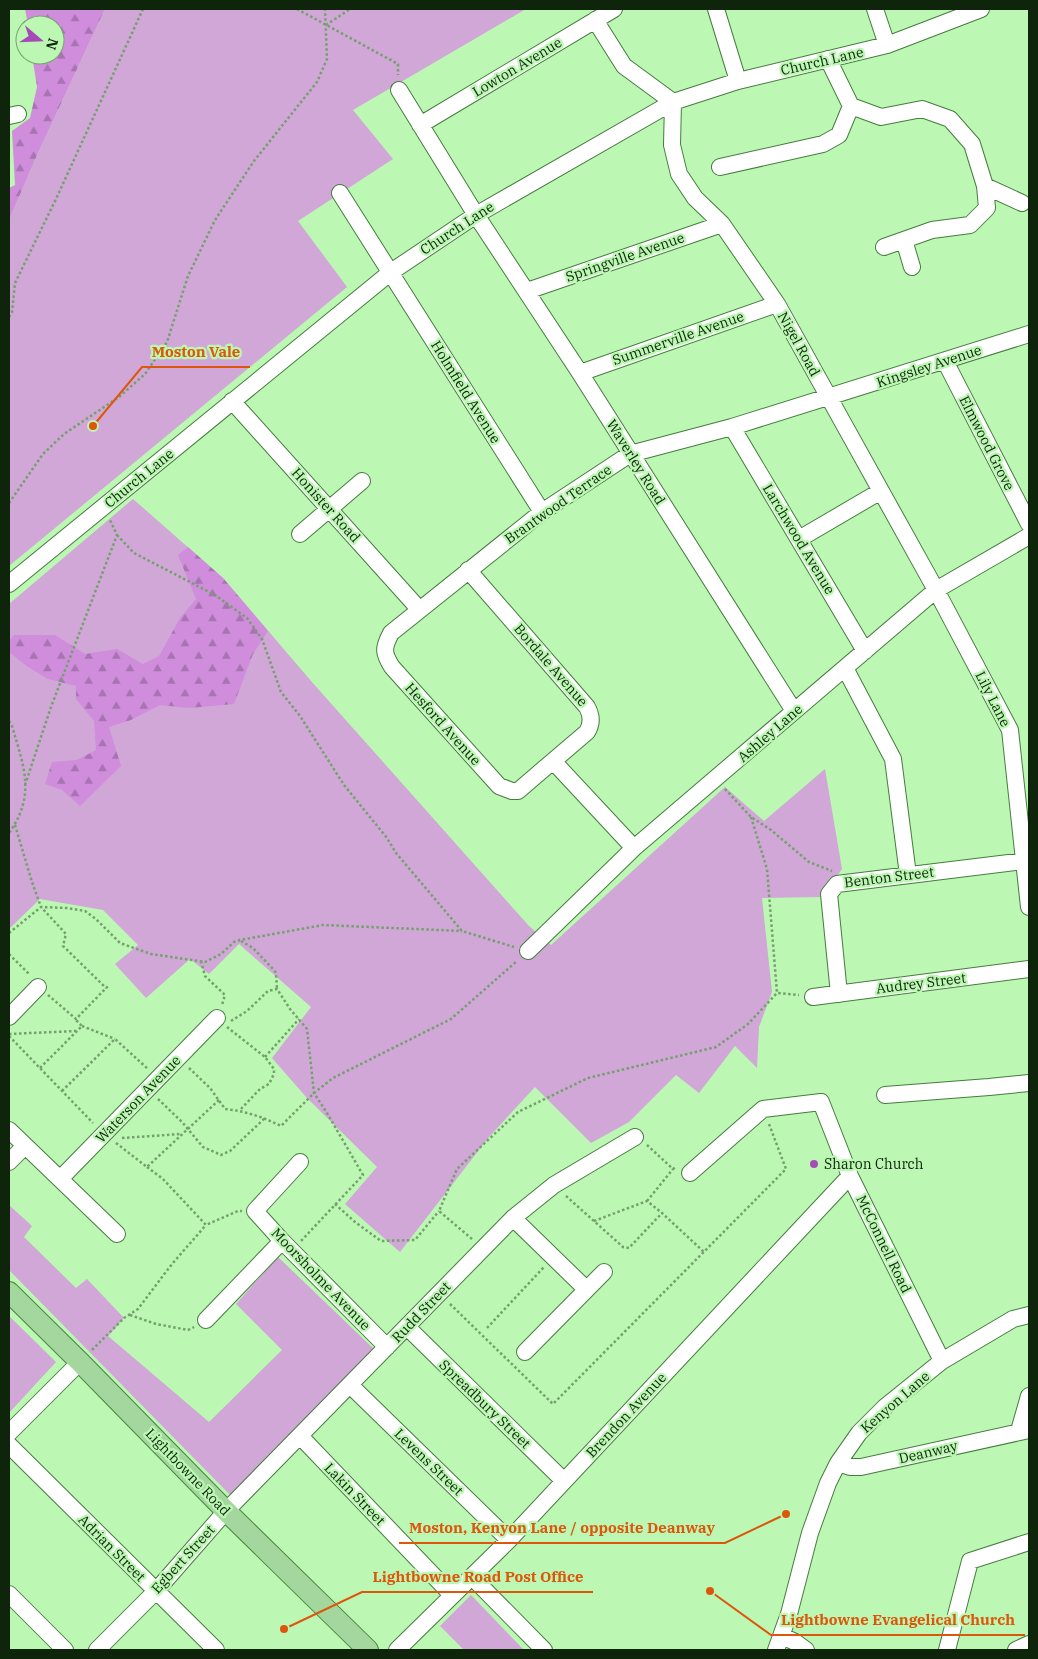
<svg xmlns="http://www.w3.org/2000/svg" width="1038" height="1659" font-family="'IBM Plex Serif',serif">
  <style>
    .green { fill: #d0a7d7 }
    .forest { fill: url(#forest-firs) }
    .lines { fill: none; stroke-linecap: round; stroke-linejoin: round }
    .minor-casing { stroke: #467c3f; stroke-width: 18 }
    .major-casing { stroke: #47873f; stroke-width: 22 }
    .path { stroke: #74a06d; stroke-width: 2.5; stroke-dasharray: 2.5 2.5; stroke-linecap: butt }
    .minor { stroke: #fff; stroke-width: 16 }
    .major { stroke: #a3d79d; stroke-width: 20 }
    .poi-dot { fill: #a64bb6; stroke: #bcf7b3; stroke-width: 2 }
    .labels { text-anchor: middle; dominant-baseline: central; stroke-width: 4.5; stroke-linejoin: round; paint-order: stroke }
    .street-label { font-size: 14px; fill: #0e250b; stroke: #bcf7b3 }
    .poi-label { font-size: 14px; fill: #0e250b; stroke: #bcf7b3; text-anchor: start }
    .leader { fill: none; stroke: #dd560c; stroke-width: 2 }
    .callout-dot { fill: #dd560c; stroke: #bcf7b3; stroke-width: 2 }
    .callout-label { font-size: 15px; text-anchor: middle; font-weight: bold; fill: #dd560c; stroke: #bcf7b3; stroke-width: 4.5; stroke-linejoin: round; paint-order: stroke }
  </style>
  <defs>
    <pattern id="forest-firs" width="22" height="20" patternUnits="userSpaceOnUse" patternTransform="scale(1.25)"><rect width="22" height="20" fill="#d08ddc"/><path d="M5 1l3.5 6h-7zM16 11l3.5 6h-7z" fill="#a773b1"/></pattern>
  </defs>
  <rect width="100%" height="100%" fill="#bcf7b3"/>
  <!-- green -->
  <path class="green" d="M105,9H526L353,110L393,159L298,221L347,287L9,566V220L38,153Z
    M133,499L223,578L311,681L529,926L551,945L725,787L764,821L825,769L842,869L822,897L762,898L772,992L759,1027L757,1068L735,1046L699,1093L676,1075L629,1122L591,1143L535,1087L489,1137L400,1252L345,1204L377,1167L307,1098L272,1058L311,1007L239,944L209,974L190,959L146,998L115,964L138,945L103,910L40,899L9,929V604Z
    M9,1205L32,1226L24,1237L76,1288L87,1279L124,1318L108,1336L209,1422L282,1350L236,1304L278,1257L377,1352L232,1497L9,1270Z
    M9,1316L56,1362L9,1413Z
    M471,1595L524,1650H464L440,1626Z"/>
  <!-- forest -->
  <path class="forest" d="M25,9H105L38,153L9,220V188L15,185L12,131L30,118L37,87L32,55H55V25H28Z
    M188,547L223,578L268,631L253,654L234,704L189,708L160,705L131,720L109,727L121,766L80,806L62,790L45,784L52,762L77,760L96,750L94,721L76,699V686L48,679L28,667L9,652V641L14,635H55L85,654L117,649L143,664L159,656L180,618L196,599L178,555Z"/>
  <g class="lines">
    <!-- minor casing -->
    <g class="minor-casing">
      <path id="minor" d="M716,9L738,81
        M875,9L887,45
        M595,20L624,66L673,102L672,145L679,174L695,198L722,224L777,304L936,590L1010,730L1029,907
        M828,59L851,106L881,117L922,109L950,119L972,144L985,186L987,208L970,225L932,230L884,247
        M399,90L476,215L580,373L794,711
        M9,116L18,114
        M420,125L614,9
        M720,167L823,144L839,135L851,106
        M985,186L1022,203
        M340,193L542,512
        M904,240L912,267
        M527,291L722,224
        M945,361L1029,524
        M580,373L777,304
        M232,401L419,609
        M732,427L865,651
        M300,534L362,481
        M799,539L881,491
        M468,570L587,707C592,716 592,724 587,732L553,761L634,848
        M9,584L391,272L476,215L673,102L738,81L887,45L981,9
        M845,668L893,759L908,875
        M553,761L518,791H512L499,786L392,667C383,653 383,648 391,633L542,512L630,454L732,427L1029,334
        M528,951L634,848L936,590L1029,536
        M839,994L829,894L837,884L1024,861
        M813,997L1029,969
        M9,1017L38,987
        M885,1095L989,1087L1029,1083
        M9,1130L117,1234
        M9,1162L25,1146
        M300,1162L255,1211L282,1241L387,1347
        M690,1173L763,1109L821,1102L850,1176L942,1361
        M60,1179L217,1018
        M513,1218L586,1289
        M206,1320L282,1241
        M407,1327L564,1481
        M525,1352L604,1272
        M350,1385L509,1540
        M1019,1431L1029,1396
        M9,1433L80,1362
        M300,1436L452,1595
        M9,1445L216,1650
        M838,1463L850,1467H861L1029,1430
        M472,1577L544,1650
        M9,1594L65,1650
        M782,1636L795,1642L806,1650
        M97,1650L156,1591L226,1511L513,1218L554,1185L635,1137
        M397,1650L509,1540L850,1176
        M776,1650L789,1614L810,1533L828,1483L838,1463L859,1433L885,1407L942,1361L1013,1319L1029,1315
        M947,1650L970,1561L1029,1542
        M1016,1650L1029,1644"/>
    </g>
    <!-- major casing -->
    <g class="major-casing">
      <path id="major" d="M9,1292L80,1362L226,1511L368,1650"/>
    </g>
    <!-- path -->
    <path class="path" d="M297,9L398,64V75
      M326,25L350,9
      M9,317L12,312L15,283L56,199L143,9
      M9,503L43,454L64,434L119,397L145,374L167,342L188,276L215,220L254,161L317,82L327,59L325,9
      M117,535L134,553L215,595L247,618L262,639L281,692L300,716L344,785L387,838L396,853L462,931L514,947
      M9,721L12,726C24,767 36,795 9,833
      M25,785L51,707L117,535L110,520
      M725,789L751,817L771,830L809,862L832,871
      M751,817L767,869L777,993L799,995
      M15,825L32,882L41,907L67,908L85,911L96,919L120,943L151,954L205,962L221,954L234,942L240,940L323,925L462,931
      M9,933L41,907L66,934L63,946L106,988
      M241,941L253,948L274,970L276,973L277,989
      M9,954L30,975
      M201,961L205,976L225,995L222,1005
      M48,995L76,1019L109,985
      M231,1021L247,1011L268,991L277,989L290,1009L307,1029L314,1093L327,1113L363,1175L301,1241
      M82,1026L115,1039
      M227,1027L265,1057L274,1069V1074L269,1084L260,1089L240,1110
      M9,1034L76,1031
      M9,1036L93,1123
      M265,1057L299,1019
      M40,1068L82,1026L76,1020
      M189,1068L210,1088L225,1109C245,1111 263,1117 281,1126L314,1093L333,1078L451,1019L517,961
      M62,1091L115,1039L148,1069
      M158,1099L182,1122L203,1147L221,1155L230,1151L265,1118
      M122,1138L181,1134
      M116,1143L147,1167L219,1100
      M647,1145L673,1169L676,1167
      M147,1167L163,1179L206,1225L238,1211H242
      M566,1196L623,1247L629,1248L662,1213
      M647,1201L673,1169
      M335,1204L355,1222L381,1241L415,1240L439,1211
      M594,1221L647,1201L662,1213L704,1252
      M472,1239L439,1211L457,1169L518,1112L588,1078L716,1047L748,1024L777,993
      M450,1304L553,1404L786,1169L769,1124
      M130,1315L156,1324L188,1330L194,1327
      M487,1328L544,1267
      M92,1350L124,1318L138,1309L172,1264L206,1225"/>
    <!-- minor -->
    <use href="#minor" class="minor"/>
    <!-- major -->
    <use href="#major" class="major"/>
  </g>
  <!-- markers -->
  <circle class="poi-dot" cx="814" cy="1164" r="5"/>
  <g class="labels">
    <!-- street labels -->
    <g class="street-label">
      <text transform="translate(822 61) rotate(-13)">Church Lane</text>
      <text transform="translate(517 67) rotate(-31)">Lowton Avenue</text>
      <text transform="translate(457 228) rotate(-33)">Church Lane</text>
      <text transform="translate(625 257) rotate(-19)">Springville Avenue</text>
      <text transform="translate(678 338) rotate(-19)">Summerville Avenue</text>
      <text transform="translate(799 344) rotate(61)">Nigel Road</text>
      <text transform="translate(929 366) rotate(-18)">Kingsley Avenue</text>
      <text transform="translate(466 392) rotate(58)">Holmfield Avenue</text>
      <text transform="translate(987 443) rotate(63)">Elmwood Grove</text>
      <text transform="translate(636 462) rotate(58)">Waverley Road</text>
      <text transform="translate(139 478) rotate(-39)">Church Lane</text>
      <text transform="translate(558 504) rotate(-35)">Brantwood Terrace</text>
      <text transform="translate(326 505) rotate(48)">Honister Road</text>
      <text transform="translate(799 539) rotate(59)">Larchwood Avenue</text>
      <text transform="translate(551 665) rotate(49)">Bordale Avenue</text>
      <text transform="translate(993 699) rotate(63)">Lily Lane</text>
      <text transform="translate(443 724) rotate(48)">Hesford Avenue</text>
      <text transform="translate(770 733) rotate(-41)">Ashley Lane</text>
      <text transform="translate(889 877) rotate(-7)">Benton Street</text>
      <text transform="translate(921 983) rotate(-7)">Audrey Street</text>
      <text transform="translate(138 1099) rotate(-46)">Waterson Avenue</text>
      <text transform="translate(884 1244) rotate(64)">McConnell Road</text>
      <text transform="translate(321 1279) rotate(46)">Moorsholme Avenue</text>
      <text transform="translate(421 1312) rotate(-46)">Rudd Street</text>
      <text transform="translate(895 1402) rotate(-41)">Kenyon Lane</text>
      <text transform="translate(485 1404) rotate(44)">Spreadbury Street</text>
      <text transform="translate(626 1415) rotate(-47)">Brendon Avenue</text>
      <text transform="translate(928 1452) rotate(-13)">Deanway</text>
      <text transform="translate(429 1462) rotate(44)">Levens Street</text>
      <text transform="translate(188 1472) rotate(46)">Lightbowne Road</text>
      <text transform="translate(355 1494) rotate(46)">Lakin Street</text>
      <text transform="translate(112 1548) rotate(45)">Adrian Street</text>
      <text transform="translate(183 1559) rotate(-48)">Egbert Street</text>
    </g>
    <!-- poi labels -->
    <g class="poi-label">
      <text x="824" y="1164">Sharon Church</text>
    </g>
  </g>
  <!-- callouts -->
  <path class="leader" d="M93 426L142 367H250M786 1514L725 1543H399M284 1629L362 1592H593M710 1591L771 1635H1025"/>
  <g class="callout-dot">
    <circle cx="93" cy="426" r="5"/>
    <circle cx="786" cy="1514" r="5"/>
    <circle cx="284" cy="1629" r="5"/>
    <circle cx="710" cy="1591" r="5"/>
  </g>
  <g class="callout-label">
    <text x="196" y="357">Moston Vale</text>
    <text x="562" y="1533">Moston, Kenyon Lane / opposite Deanway</text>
    <text x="478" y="1582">Lightbowne Road Post Office</text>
    <text x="898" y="1625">Lightbowne Evangelical Church</text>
  </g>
  <!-- border -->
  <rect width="1038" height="1659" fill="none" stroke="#0e250b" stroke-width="20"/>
  <!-- north arrow -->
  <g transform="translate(40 40) rotate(109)"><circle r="24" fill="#bcf7b3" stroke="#76a370"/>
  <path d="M0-4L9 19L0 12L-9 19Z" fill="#a64bb6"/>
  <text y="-8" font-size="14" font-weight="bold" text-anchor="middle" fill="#0e250b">N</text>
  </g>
</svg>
